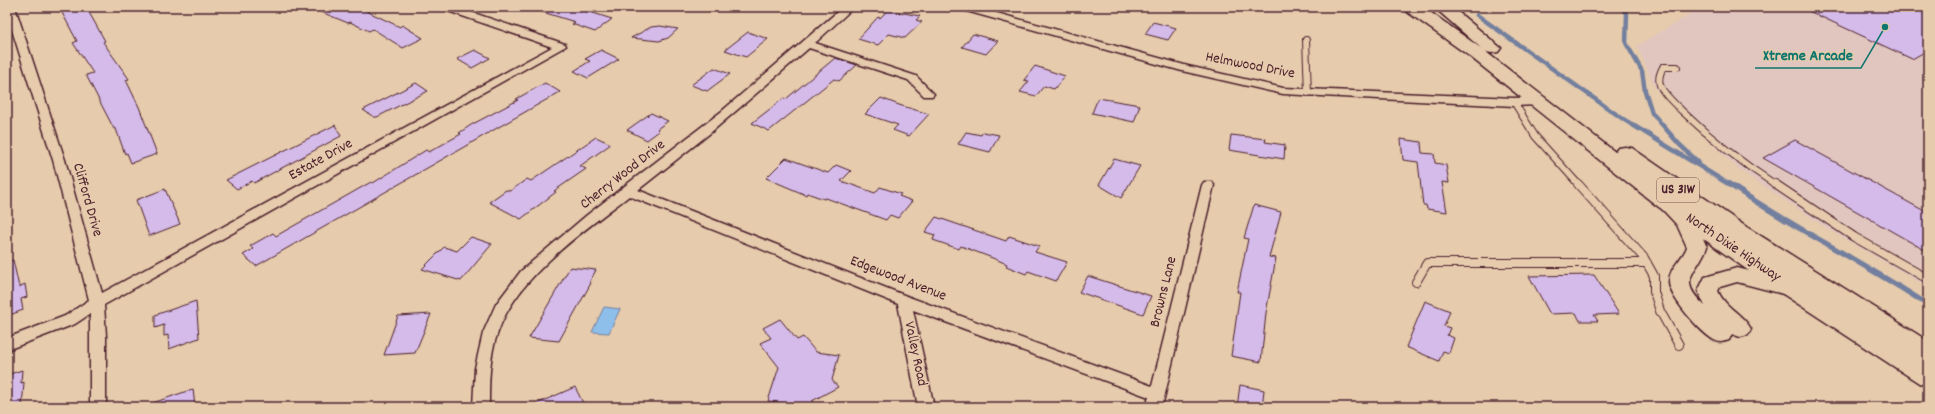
<svg xmlns="http://www.w3.org/2000/svg" width="1935" height="414" font-family="Dekko,sans-serif">
  <style>
    .built { fill: #e1c6bf }
    .water { fill: #8ebfea; stroke: #737f9e }
    .lines { fill: none; stroke-linecap: round; stroke-linejoin: round }
    .stream-far1 { stroke: #737f9e; stroke-width: 4.5 }
    .stream { stroke: #737f9e; stroke-width: 5.5 }
    .building { fill: #d5bbea; stroke: #4a1f2b }
    .lane-far1-casing { stroke: #4a1f2b; stroke-width: 8 }
    .lane-casing { stroke: #4a1f2b; stroke-width: 10 }
    .street-casing { stroke: #4a1f2b; stroke-width: 3 }
    .secondary-casing { stroke: #4a1f2b; stroke-width: 3 }
    .primary-casing { stroke: #4a1f2b; stroke-width: 3 }
    .lane-far1 { stroke: #e6cbad; stroke-width: 6 }
    .lane { stroke: #e6cbad; stroke-width: 8 }
    .street { fill: #e6cbad; fill-rule: evenodd }
    .secondary { fill: #e6cbad; fill-rule: evenodd }
    .primary { fill: #e6cbad; fill-rule: evenodd }
    .labels { text-anchor: middle; dominant-baseline: central; stroke-width: 3; stroke-linejoin: round; paint-order: stroke }
    .shield { fill: #e6cbad; stroke: #795352; stroke-width: 1 }
    .shield-label { font-size: 14px; font-weight: bold; fill: #4a1f2b }
    .street-label { font-size: 15px; fill: #4a1f2b; stroke: #e6cbad }
    .leader { fill: none; stroke: #0f766e; stroke-width: 1.5 }
    .callout-dot { fill: #0f766e; stroke: #e6cbad; stroke-width: 1.5 }
    .callout-label { font-size: 16px; text-anchor: middle; font-weight: bold; fill: #0f766e; stroke: #e6cbad; stroke-width: 3; stroke-linejoin: round; paint-order: stroke }
  </style>
  <rect width="100%" height="100%" fill="#e6cbad"/>
  <filter id="ink" filterUnits="userSpaceOnUse"><feTurbulence type="fractalNoise" baseFrequency=".025" numOctaves="2"/><feDisplacementMap in="SourceGraphic" scale="8" xChannelSelector="R" yChannelSelector="G"/><feConvolveMatrix kernelMatrix="1 2 1 2 8 2 1 2 1" color-interpolation-filters="sRGB"/></filter>
  <g filter="url(#ink)">
    <!-- built -->
    <path class="built" d="M1702,7H1928V287L1831,231L1738,169L1656,89L1637,46Z"/>
    <!-- water -->
    <path class="water" d="M604,307L620,309L609,333L592,332Z"/>
    <g class="lines">
      <!-- stream-far1 -->
      <path class="stream-far1" d="M1622,7L1627,15L1626,43L1642,71L1645,91L1652,113L1679,144L1698,162
        M1477,15L1623,119L1730,185"/>
      <!-- stream -->
      <path class="stream" d="M1729,184C1793,228 1863,262 1928,305"/>
    </g>
    <!-- building -->
    <path class="building" d="M59,7H86L105,41L103,42L129,79L126,80L139,107L157,154L131,163L127,153L125,154L116,129H114L86,75L93,73L73,43L77,41Z
      M309,7H358L400,27L402,25L423,38L403,48L373,29L369,31L350,22L348,23Z
      M536,7H574L612,19L595,32L572,24L575,22L536,10Z
      M1800,7H1915L1928,13V50L1912,59Z
      M888,10L920,16L916,20L922,22L905,38L889,34L878,45L858,39L878,17L880,18Z
      M1153,22L1176,28L1168,40L1145,34Z
      M660,26L678,29L668,38L659,41L631,38L651,27Z
      M748,32L768,39L746,57L725,50Z
      M973,34L998,41L986,54L962,47Z
      M475,50L490,58L472,68L457,59Z
      M601,50L619,59L588,78L574,71L590,61L585,59Z
      M835,58L857,65L839,81L834,79L769,131L752,123L784,98L786,99Z
      M1035,66L1065,76L1054,89L1044,86L1036,96L1020,92L1029,81L1024,80Z
      M714,68L730,74L707,91L691,85Z
      M416,83L428,91L377,117H374L363,110Z
      M545,83L560,92L256,266L243,255L253,249L250,246L273,233L276,236L371,182L373,183L426,150L429,152L461,134L459,133L471,125L518,100L516,99Z
      M881,98L899,105L929,114L909,136L893,130L898,125L865,114Z
      M1098,98L1140,105L1134,122L1092,113Z
      M651,113L668,121L657,129L659,131L647,140L627,130Z
      M335,125L341,136L254,183L252,181L237,189L226,180Z
      M966,132L981,135L983,132L999,135L990,152L958,144Z
      M1231,135L1266,139L1265,142L1285,145L1284,159L1229,150Z
      M596,137L611,144L580,166L586,169L554,191L556,192L521,219L489,202L506,190L510,191L527,179L531,181Z
      M1401,139L1421,142L1422,153L1434,154L1435,163L1446,165L1449,183L1442,182L1447,212L1427,209L1426,205H1423L1418,162L1403,160Z
      M1795,140L1928,213V252L1763,158Z
      M786,158L828,173L836,165L851,171L841,181L875,193L880,187L901,194L899,196L912,201L898,218L890,215L886,220L826,198L824,199L807,193L806,195L766,178Z
      M1114,159L1140,166L1121,198L1099,185Z
      M165,189L180,224L149,236L136,200Z
      M1254,205L1281,212L1269,257L1276,258L1266,313L1261,362L1231,356L1240,292H1237L1248,239L1244,238Z
      M936,217L1006,241L1009,236L1039,246L1035,252L1067,262L1056,281L1028,271L1026,274L1006,266L1007,264L995,259L961,246L959,249L933,240L935,235L925,232Z
      M471,237L492,244L461,281L422,269L444,247L457,251Z
      M13,260L19,287L25,284L27,297L21,299L23,310L7,316V261Z
      M570,267L596,270L589,283H591L559,341L529,338Z
      M1594,275L1619,314L1594,315L1598,321H1580L1576,313L1550,314L1529,276Z
      M1088,276L1151,296L1143,314L1079,292Z
      M196,301L199,338L169,349L168,335L164,336V325L155,328V315Z
      M1425,301L1450,311L1444,326L1450,328L1447,335L1454,338L1449,353L1443,351L1439,361L1406,347Z
      M431,314L415,353L384,355L398,316Z
      M780,319L797,340L803,337L816,352L839,355L832,380L838,387L812,401L813,407H791V404L768,401L779,367L760,343L771,338L763,328Z
      M22,370L21,383L24,382L22,407H7V375Z
      M1240,385L1264,390L1262,407H1237Z
      M575,387L585,407H529Z
      M193,389L195,407H147V405Z"/>
    <g class="lines">
      <!-- lane-far1 casing -->
      <g class="lane-far1-casing">
        <path id="lane-far1" d="M1306,40L1308,93
          M1677,67H1663C1660,73 1658,78 1660,85C1663,94 1675,104 1682,111C1711,139 1742,163 1776,185
          M1514,102L1535,136L1579,185"/>
      </g>
      <!-- lane casing -->
      <g class="lane-casing">
        <path id="lane" d="M1578,184L1644,258L1654,276V292L1660,311L1679,345
          M1775,184L1854,237L1928,279
          M1416,282L1427,263H1647"/>
      </g>
      <!-- street casing -->
      <g class="street-casing">
        <path id="street" d="M7,7H15L65,160L102,293L552,47L442,9L441,7H456L565,44L566,46L104,305L106,336V407H90V314L75,324L7,350V338L65,316L89,300L53,160L7,14Z
          M843,7H854L815,43L916,76L934,94L932,96H924L908,80L809,48L709,134L638,190L909,297L1152,386L1202,185L1204,182H1212L1214,185L1162,407H1146L1149,397L913,310L934,407H918L898,304L629,196C584,231 517,276 498,332C489,356 489,382 489,407H473L475,368L483,333L496,304L521,271L587,215L722,111Z
          M958,7H975L1188,66L1283,88L1514,98L1539,97L1545,101L1539,105L1514,106L1283,94L1182,71L959,9Z"/>
      </g>
      <!-- secondary casing -->
      <g class="secondary-casing">
        <path id="secondary" d="M1672,202C1692,208 1699,230 1707,247C1696,275 1676,279 1705,306L1698,291L1705,277L1737,268L1794,282L1797,287L1794,292L1787,295L1737,282L1720,287L1718,291C1725,308 1743,314 1751,329L1748,335L1740,337L1732,334L1729,340C1723,342 1719,343 1714,340C1701,333 1669,297 1669,282C1669,268 1682,260 1687,247L1677,225L1662,209L1665,204Z"/>
      </g>
      <!-- primary casing -->
      <g class="primary-casing">
        <path id="primary" d="M1404,7H1423L1482,49L1434,7H1452L1501,48L1498,52L1492,53L1486,52L1615,152L1618,148L1625,147L1632,148L1745,226L1928,341V362L1924,361L1928,364V386L1919,383L1763,281L1656,205L1468,55L1406,11Z"/>
      </g>
      <!-- lane-far1 -->
      <use href="#lane-far1" class="lane-far1"/>
      <!-- lane -->
      <use href="#lane" class="lane"/>
      <!-- street -->
      <use href="#street" class="street"/>
      <!-- secondary -->
      <use href="#secondary" class="secondary"/>
      <!-- primary -->
      <use href="#primary" class="primary"/>
    </g>
  </g>
  <g class="labels">
    <!-- shield labels -->
    <rect class="shield" x="1657" y="178" width="42" height="24" rx="3"/>
    <g class="shield-label">
      <text x="1678" y="190">US 31W</text>
    </g>
    <!-- street labels -->
    <g class="street-label">
      <text transform="translate(1250 66) rotate(11)">Helmwood Drive</text>
      <text transform="translate(321 160) rotate(-29)">Estate Drive</text>
      <text transform="translate(623 175) rotate(-38)">Cherry Wood Drive</text>
      <text transform="translate(87 200) rotate(74)">Clifford Drive</text>
      <text transform="translate(1733 248) rotate(34)">North Dixie Highway</text>
      <text transform="translate(898 279) rotate(21)">Edgewood Avenue</text>
      <text transform="translate(1164 292) rotate(-76)">Browns Lane</text>
      <text transform="translate(915 354) rotate(78)">Valley Road</text>
    </g>
  </g>
  <!-- callouts -->
  <path class="leader" d="M1885 27L1861 68H1755"/>
  <circle class="callout-dot" cx="1885" cy="27" r="4"/>
  <g class="callout-label">
    <text x="1808" y="60">Xtreme Arcade</text>
  </g>
  <!-- margin -->
  <rect width="1935" height="414" fill="none" stroke="#e6cbad" stroke-width="24"/>
  <rect x="12" y="12" width="1911" height="390" fill="none" stroke="#4a1f2b" stroke-width="1.5" filter="url(#ink)"/>
</svg>
